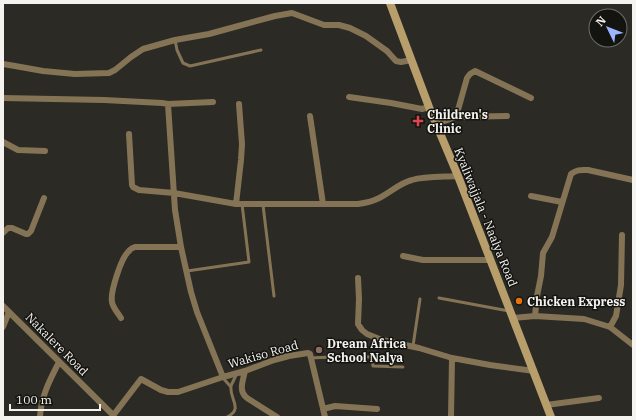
<svg xmlns="http://www.w3.org/2000/svg" width="636" height="420" font-family="'IBM Plex Serif',serif">
  <style>
    .lines { fill: none; stroke-linecap: round; stroke-linejoin: round }
    .service { stroke: #847455; stroke-width: 3 }
    .minor { stroke: #847455; stroke-width: 6 }
    .secondary { stroke: #b79e6b; stroke-width: 8 }
    .health-dot { fill: #e0444e; stroke: #131310; stroke-width: 1.5 }
    .food-dot { fill: #e8710a; stroke: #131310; stroke-width: 1.5 }
    .education-dot { fill: #8d6e63; stroke: #131310; stroke-width: 1.5 }
    .labels { text-anchor: middle; dominant-baseline: central; stroke-width: 3; stroke-linejoin: round; paint-order: stroke }
    .poi-label { font-size: 12px; font-weight: bold; fill: #f4f3ef; stroke: #131310; text-anchor: start }
    .street-label { font-size: 12px; fill: #f4f3ef; stroke: #131310 }
  </style>
  <rect width="100%" height="100%" fill="#2b2a25"/>
  <g class="lines">
    <!-- service -->
    <path class="service" d="M175,40L177,50L183,63L190,66L261,50
      M263,205L274,296
      M187,271L249,262L242,204
      M439,298L509,311
      M413,346L420,299
      M310,358L356,356L370,357L372,358L373,366L403,367
      M223,378L231,387
      M227,417C244,409 229,399 231,386C232,383 235,378 236,375"/>
    <!-- minor -->
    <path class="minor" d="M3,64L15,66L43,71L75,74L109,73L115,70L131,57L143,49L175,40L209,34L275,16L292,13L324,25H339L350,28L366,36L387,51L396,61L401,62L412,60
      M349,97L391,103L422,109L429,107
      M3,98L104,100L162,103L168,104L213,102
      M168,104L175,210L181,247L191,292L197,312L223,377
      M310,116L323,204
      M456,117L507,116
      M436,124L456,117L467,78L470,74L475,71L531,98
      M129,134L132,185L133,187L139,190L174,193L236,204H358C365,203 371,202 377,199C389,194 399,183 412,180C425,176 444,177 458,176
      M3,142L18,150L45,151
      M531,196L562,202
      M236,204L241,160L242,144L239,104
      M3,233L8,228H12L26,234H28L31,231L44,198
      M403,256L423,260H491
      M358,278L359,299L358,324L362,330L367,334L382,340L419,348L452,358L490,365L534,371
      M3,306L113,415
      M535,316L537,296L541,276L543,253L552,237L571,174C578,169 581,170 588,170L633,180
      M121,318C118,313 113,308 112,302C110,292 121,259 128,252C130,249 132,248 135,247H181
      M513,318L535,316L584,319L610,327L633,345
      M3,327L9,312
      M610,327L616,316L621,285L622,235
      M245,371C243,381 238,391 247,398L277,417
      M546,405L599,398
      M323,409L335,406L377,409
      M40,417C41,396 50,380 59,362
      M112,417L141,379L161,390L168,392H178L223,377L245,371L274,360L289,356L308,353L310,354L325,417
      M451,417L452,358"/>
    <!-- secondary -->
    <path class="secondary" d="M390,3L429,107L458,176L551,417"/>
  </g>
  <!-- markers -->
  <path class="health-dot" d="M416 115h4v4h4v4h-4v4h-4v-4h-4v-4h4z"/>
  <circle class="food-dot" cx="519" cy="301" r="4"/>
  <circle class="education-dot" cx="319" cy="350" r="4"/>
  <g class="labels">
    <!-- poi labels -->
    <g class="poi-label">
      <text x="427" y="114">Children's<tspan x="427" dy="14">Clinic</tspan></text>
      <text x="527" y="301">Chicken Express</text>
      <text x="327" y="343">Dream Africa<tspan x="327" dy="14">School Nalya</tspan></text>
    </g>
    <!-- street labels -->
    <g class="street-label">
      <text transform="translate(486 217) rotate(68)">Kyaliwajjala - Naalya Road</text>
      <text transform="translate(57 344) rotate(45)">Nakalere Road</text>
      <text transform="translate(263 354) rotate(-16)">Wakiso Road</text>
    </g>
  </g>
  <!-- border -->
  <rect width="636" height="420" fill="none" stroke="#f4f3ef" stroke-width="8"/>
  <!-- north arrow -->
  <g transform="translate(608 28) rotate(313)"><circle r="19" fill="#131310" stroke="#6d6d69"/>
  <path d="M0-3L7 15L0 10L-7 15Z" fill="#9cb4fd"/>
  <text y="-6" font-size="11" font-weight="bold" text-anchor="middle" fill="#f4f3ef">N</text>
  </g>
  <!-- scale -->
  <path d="M10 404v6h90v-6" fill="none" stroke="#f4f3ef" stroke-width="2"/>
  <text x="16" y="404" font-size="12" fill="#f4f3ef" stroke="#131310" stroke-width="3" paint-order="stroke">100 m</text>
</svg>
